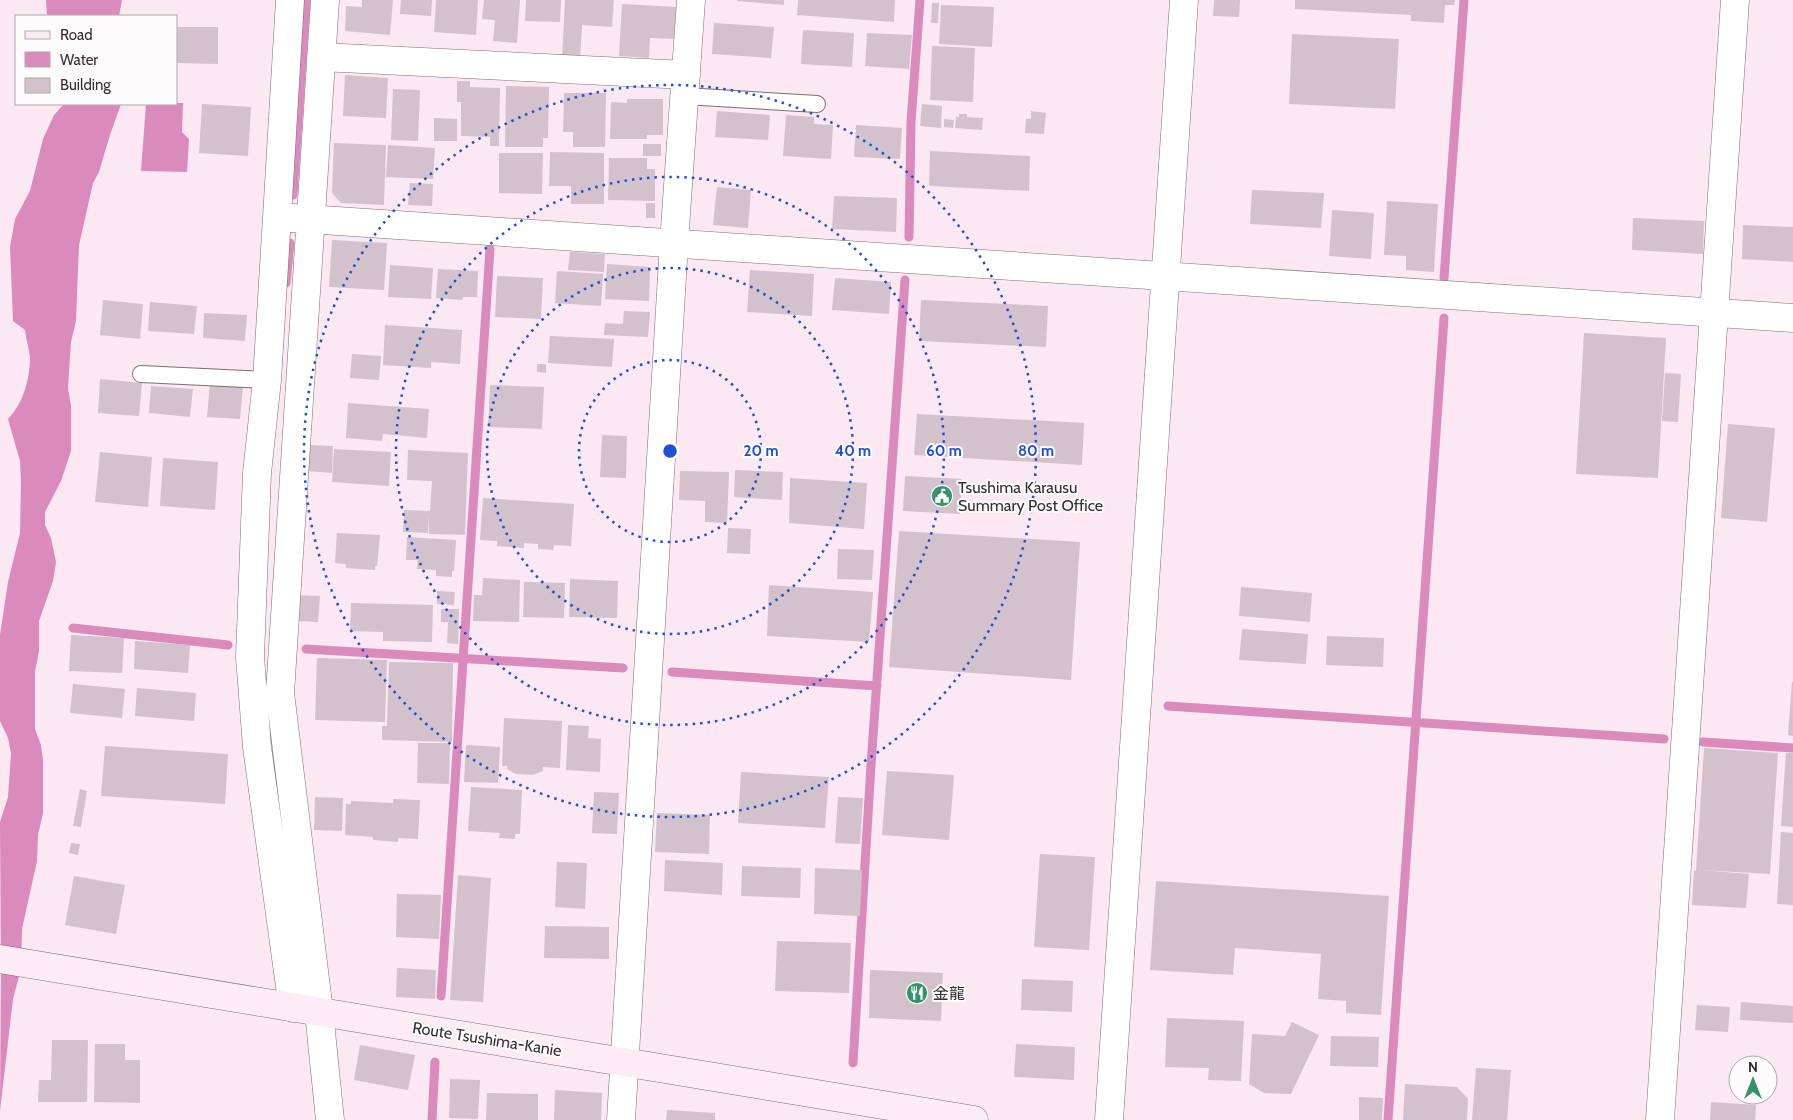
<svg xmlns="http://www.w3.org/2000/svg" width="1793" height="1120" font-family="Cabin,'Noto Sans JP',sans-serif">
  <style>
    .water { fill: #da8abb }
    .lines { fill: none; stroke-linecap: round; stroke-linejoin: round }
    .stream { stroke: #da8abb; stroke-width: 9 }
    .building { fill: #d3c1cb }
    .service-casing { stroke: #7d6d76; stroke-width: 18 }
    .minor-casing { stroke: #7d6d76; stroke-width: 29 }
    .tertiary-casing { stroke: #7d6d76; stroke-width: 29 }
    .secondary-casing { stroke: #7d6d76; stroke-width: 29 }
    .service { stroke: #fff; stroke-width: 16 }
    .minor { stroke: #fff; stroke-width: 28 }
    .tertiary { stroke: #fff; stroke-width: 28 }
    .secondary { stroke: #fcecf5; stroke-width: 28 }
    .ring { fill: none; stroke: #1d4ed8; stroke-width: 2.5; stroke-dasharray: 2.5 5 }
    .labels { text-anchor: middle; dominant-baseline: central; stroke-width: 4; stroke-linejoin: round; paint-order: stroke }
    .poi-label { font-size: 16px; fill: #342d31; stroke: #fefbfd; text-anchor: start }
    .street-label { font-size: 16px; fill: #342d31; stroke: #fefbfd }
    .centre { fill: #1d4ed8; stroke: #fefbfd; stroke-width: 2.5 }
    .ring-label { font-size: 15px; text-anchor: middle; font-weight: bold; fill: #1d4ed8; stroke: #fefbfd; stroke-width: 4; stroke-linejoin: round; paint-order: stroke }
  </style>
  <rect width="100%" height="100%" fill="#fbe8f3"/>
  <!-- water -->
  <path class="water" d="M46,0H122L119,16H47Z
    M183,103L182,132L189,139L187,172L141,171L146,104Z
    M64,104H121L110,135L99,172L93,183L79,245L76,321L71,342L68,388L71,406V451L61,481L45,512V525L51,538L56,562L53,581L39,621V651L35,672V729L41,745L43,760V813L38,835L37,861L22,929L21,969L13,999L0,1111L1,966L0,822L8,797L11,753L8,738L0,721V635L8,582L20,533L21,482L20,461L8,419C23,404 30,379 30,357C29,349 26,339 25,330L13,321L10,247L15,219L30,191L43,139L54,115Z"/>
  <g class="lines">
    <!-- stream -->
    <path class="stream" d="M293,195L306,0
      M909,237L911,122L920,0
      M1444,278L1464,0
      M286,283L290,243
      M73,628L228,645
      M306,649L623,668
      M672,672L877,686
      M1168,706L1664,739
      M1703,742L1793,748
      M278,801L288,868
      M441,996L490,249
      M853,1063L871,765L905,280
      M432,1120L435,1062
      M1388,1120L1444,318"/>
  </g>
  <!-- building -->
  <path class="building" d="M362,0H393L390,35L345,31L346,6L362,7Z
    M401,0H432L431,16L400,14Z
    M436,0H478L476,35L434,32Z
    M484,0H520L517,43L493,41L495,20L482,19Z
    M526,0H561L560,22L525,21Z
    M565,0H614L612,27L582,25L580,60L562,59Z
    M737,0H784V5L737,1Z
    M798,0H895L894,22L797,15Z
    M1214,0H1240L1239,17L1213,16Z
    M1295,0H1455L1454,5H1445L1444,23L1411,21V15L1295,9Z
    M932,3H939L938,23H931Z
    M622,4L676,7L674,39L650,38L649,58L619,56Z
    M941,5L994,7L992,47L939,44Z
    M714,23L774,27L771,58L712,54Z
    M176,27H218V64L176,63Z
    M803,30L854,33L852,67L801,64Z
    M867,33L912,35L909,69L865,66Z
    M1292,34L1399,39L1395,109L1289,104Z
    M932,46L975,48L973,102L930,100Z
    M345,75L388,78L386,118L343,116Z
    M457,81H470V87L500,88L499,146H490V137L461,136V102H457Z
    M506,86L549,87L548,138H543V147H505Z
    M393,89L420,90L418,141L391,140Z
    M564,93H606L605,147H573V132H563Z
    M627,99H663V135H647V139H610L611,102L627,103Z
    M202,104L251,107L248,156L199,153Z
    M922,104L942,106L941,128L920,126Z
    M717,111L770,115L768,140L715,137Z
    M1031,111L1046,113L1044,134L1025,133L1026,119H1031Z
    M959,114H967V117L983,118L982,130L955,128L956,117H959Z
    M786,115L814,117V124L833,125L831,159L783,156Z
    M434,118L457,119V141H434Z
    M944,119L954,120L953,128L944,127Z
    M856,125L902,128L900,159L854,157Z
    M334,143L386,145L384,205L341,203L332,193Z
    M643,144H661V156H643Z
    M388,145L435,148L433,179L386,177Z
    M930,151L1030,156L1029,191L929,186Z
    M550,152L604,153V204H571V186H549Z
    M499,153H543L542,194L499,193Z
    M609,158H647V169H655V201L608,200Z
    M410,183L433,184L432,206L408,205Z
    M717,187L751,190L748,228L713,225Z
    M1252,190L1324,193L1321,228L1250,224Z
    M834,196L897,198L896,232L832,229Z
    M1387,201L1438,204L1434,272L1406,270V256L1384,255Z
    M646,203H655V218H646Z
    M1332,210L1374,213L1371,259L1329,256Z
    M1633,218L1704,221L1703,254L1632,250Z
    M1743,225L1793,227V262L1742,259Z
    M332,240L387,243L384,290L329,287Z
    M570,252L605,254L604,272L568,270Z
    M607,264L650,267L649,301L605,299Z
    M390,265L433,268L431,299L388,297Z
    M438,269L478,271L477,297H463L462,300L436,298Z
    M750,270L814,274L812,316L747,312Z
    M557,271L603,274L601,306L555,303Z
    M497,276L543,278L541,319L495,317Z
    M835,278L891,282L889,314L832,310Z
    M103,300L143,304L140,339L100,335Z
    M921,300L1048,306L1046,347L919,341Z
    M150,302L197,306L194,334L148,331Z
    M624,311L650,312L648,337L604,335L605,323L623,324Z
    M204,313L247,315L245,341L203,338Z
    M385,325L462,330L460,364L431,362V368L383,365Z
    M1584,333L1666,338L1658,478L1576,474Z
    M550,336L614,339L612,367L548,363Z
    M352,354L381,356L379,380L350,378Z
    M537,364H546V373L537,372Z
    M1665,373L1681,374L1678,422L1662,421Z
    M100,379L142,383L139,416L98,413Z
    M210,384L243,387L240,419L207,417Z
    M490,385L544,387L542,429L488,427Z
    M151,386L193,389L190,417L149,413Z
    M348,403L429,409L427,438L383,434L382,441L346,438Z
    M917,414L1084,423L1082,465L914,455Z
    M1728,424L1775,428L1767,522L1721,518Z
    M602,435L627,436L626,478L600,477Z
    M309,445L333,446L332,473L307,471Z
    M334,449L391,452L389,486L332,482Z
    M408,450L468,453L465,535L429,534V515L428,533L403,532L404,510L430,511L432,481L407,480Z
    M100,452L152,457L148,507L95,502Z
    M163,458L218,462L215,510L160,506Z
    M735,470L783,472L782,500L734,497Z
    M680,471L729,472L727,523L705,522V501L679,500Z
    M905,476L962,479L960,514L903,511Z
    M790,478L867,483L864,529L789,523Z
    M483,498L574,504L571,546L554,545L553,550L538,549V544L524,543V548L497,546V541L480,540Z
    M728,528L751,529L750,554L727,553Z
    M899,531L1080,542L1071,680L889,667Z
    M337,533L380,535L377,566H375V570L346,568V564L335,563Z
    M407,537L456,540L454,571H452V577L436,576V570L417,569L418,560H406Z
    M838,549L874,550L872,580L837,579Z
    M483,578L520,580L519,622L473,621L474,595H482Z
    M570,579L618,581L617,618L569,617Z
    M524,582L565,583L564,618L523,617Z
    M769,585L873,592L869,642L767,636Z
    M1241,587L1312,593L1310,622L1239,616Z
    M437,591L455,592L454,605L437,604Z
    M297,595L320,596L318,622L295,621Z
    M351,603L433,605L432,642L383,641V632L350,631Z
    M441,609H459L458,644L447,643L448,622H441Z
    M1242,629L1308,634L1306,664L1239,660Z
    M71,635L124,638L122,673L69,671Z
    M1327,636L1384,638L1383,667L1326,665Z
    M135,641L190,645L188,673L134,669Z
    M317,658L387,660L385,722L315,720Z
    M389,662L453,663L452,742L382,740V726H387Z
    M1792,682H1793V736L1788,735Z
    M73,684L125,689L122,718L70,713Z
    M137,688L196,693L194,721L135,716Z
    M504,718L562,721L560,768L543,767V771L533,775L516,774L507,769V766H502Z
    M568,725L589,726L588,738L601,739L600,772L566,770Z
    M418,743H450L449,784L417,783Z
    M466,745L500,747L498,783L464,782Z
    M105,746L228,754L225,804L101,796Z
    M1704,748L1778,753L1770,874L1700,870L1749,874L1746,908L1692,905L1694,870L1696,871Z
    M1786,753H1793V827L1781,826Z
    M887,771L954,775L949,840L882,835Z
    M741,772L829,777L825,828L738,823Z
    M471,787L522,790L520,834H515V839L499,838L500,833L468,831Z
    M80,789L87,791L81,827L73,826Z
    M594,792L619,793L617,834L592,833Z
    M315,797L343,798L342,831L314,830Z
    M838,797L863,798L860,844L835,843Z
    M393,799L420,800L418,839L398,838V842L373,840V837L345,835L346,804H351V801L393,803Z
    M657,813L710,815L709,854L655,852Z
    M1781,832L1793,833V905L1777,904Z
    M71,843L80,844L78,855L69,853Z
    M1040,854L1095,857L1089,950L1034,947Z
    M665,860L723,863L722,895L664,891Z
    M557,862L587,863L585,909L555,907Z
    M742,866L801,868L800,898L741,896Z
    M815,868L862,870L860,916L814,914Z
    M458,875L491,878L483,1002L450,1000Z
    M74,876L125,885L116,934L65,925Z
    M1156,881L1389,896L1381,1015L1346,1013V1001L1318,999L1321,954L1235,948L1233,975L1150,970Z
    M397,894L441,895L439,939L396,937Z
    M545,926L609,927V959L544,958Z
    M777,941L851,943L849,993L775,991Z
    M397,968L436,970L435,999L396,997Z
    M870,970L943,973L941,1021L869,1018Z
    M1022,979L1073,981L1072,1012L1021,1010Z
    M1741,1002L1793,1006V1023L1740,1020Z
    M1697,1005L1730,1007L1728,1032L1695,1030Z
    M1167,1018L1244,1021L1241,1081L1208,1080L1209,1068L1165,1067Z
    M1292,1022L1319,1035L1291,1094L1264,1093L1249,1084L1252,1034L1285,1036Z
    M1331,1036L1379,1037L1378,1067L1330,1066Z
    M52,1040H88L87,1102H38L39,1080H51Z
    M95,1044H125V1060H140V1103L94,1102Z
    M1016,1044L1075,1047L1074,1080L1014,1077Z
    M360,1045L415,1055L408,1090L354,1080Z
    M1476,1068L1511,1070L1507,1120H1472Z
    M450,1079L480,1080L478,1119L449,1118Z
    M1405,1084L1457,1087L1468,1099L1467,1120H1403Z
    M555,1090L602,1093L601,1120H554Z
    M487,1093L538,1094V1120H486Z
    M1359,1097L1383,1098L1382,1120H1359Z
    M1711,1102L1756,1105L1755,1120H1710Z
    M667,1110L715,1113V1120H666Z"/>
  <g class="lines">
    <!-- service casing -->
    <g class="service-casing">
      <path id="service" d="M684,96L817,104
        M141,374L267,380"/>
    </g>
    <!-- minor casing -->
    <g class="minor-casing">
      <path id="minor" d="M325,0L280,693L319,1012L330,1120
        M321,57L686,75
        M277,217L290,0
        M293,1008L257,747L250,657L257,473L267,380L277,217L1793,318
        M621,1120L674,243L691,0
        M1660,1120L1735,0"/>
    </g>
    <!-- tertiary casing -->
    <g class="tertiary-casing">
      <path id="tertiary" d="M1109,1120L1184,0"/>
    </g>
    <!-- secondary casing -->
    <g class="secondary-casing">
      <path id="secondary" d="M0,959L974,1120"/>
    </g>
    <!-- service -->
    <use href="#service" class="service"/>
    <!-- minor -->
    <use href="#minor" class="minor"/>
    <!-- tertiary -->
    <use href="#tertiary" class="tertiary"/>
    <!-- secondary -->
    <use href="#secondary" class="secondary"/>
  </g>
  <!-- distance rings -->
  <g class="ring">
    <circle cx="670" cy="451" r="91"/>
    <circle cx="670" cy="451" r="183"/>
    <circle cx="670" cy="451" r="274"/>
    <circle cx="670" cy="451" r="366"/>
  </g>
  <!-- icons -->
  <defs>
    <g id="civic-disc" transform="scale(1.125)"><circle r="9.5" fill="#34936b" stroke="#fefbfd"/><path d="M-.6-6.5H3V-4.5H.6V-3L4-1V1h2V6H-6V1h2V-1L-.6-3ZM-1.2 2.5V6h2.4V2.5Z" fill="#fff"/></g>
    <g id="restaurant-disc" transform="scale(1.125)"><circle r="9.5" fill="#34936b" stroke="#fefbfd"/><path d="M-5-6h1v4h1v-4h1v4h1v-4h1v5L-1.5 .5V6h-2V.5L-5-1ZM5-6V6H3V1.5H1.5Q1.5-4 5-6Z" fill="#fff"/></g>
  </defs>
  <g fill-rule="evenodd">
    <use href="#civic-disc" x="942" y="496"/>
    <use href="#restaurant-disc" x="917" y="993"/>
  </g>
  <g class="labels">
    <!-- poi labels -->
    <g class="poi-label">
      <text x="958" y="487">Tsushima Karausu<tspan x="958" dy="18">Summary Post Office</tspan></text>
      <text x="933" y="993">金龍</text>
    </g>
    <!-- street labels -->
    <g class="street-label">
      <text transform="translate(487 1039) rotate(9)">Route Tsushima-Kanie</text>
    </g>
  </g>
  <circle cx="670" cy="451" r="8" class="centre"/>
  <g class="ring-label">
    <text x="761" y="456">20 m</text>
    <text x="853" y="456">40 m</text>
    <text x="944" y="456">60 m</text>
    <text x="1036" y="456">80 m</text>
  </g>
  <!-- legend -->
  <rect x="15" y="15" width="162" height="90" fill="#fefbfd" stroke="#ada9ab"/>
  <rect x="25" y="31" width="25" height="8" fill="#fcecf5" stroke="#ada9ab"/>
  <text x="60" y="40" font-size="15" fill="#342d31">Road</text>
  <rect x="25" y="52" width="25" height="15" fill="#da8abb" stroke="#ada9ab"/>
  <text x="60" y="65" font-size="15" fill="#342d31">Water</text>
  <rect x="25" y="78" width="25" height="15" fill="#d3c1cb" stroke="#ada9ab"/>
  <text x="60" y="90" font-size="15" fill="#342d31">Building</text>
  <!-- north arrow -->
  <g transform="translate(1753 1080)"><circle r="24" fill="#fefbfd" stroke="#ada9ab"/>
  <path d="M0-4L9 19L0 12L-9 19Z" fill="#34936b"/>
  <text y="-8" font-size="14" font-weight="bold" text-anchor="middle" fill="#342d31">N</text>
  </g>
</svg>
